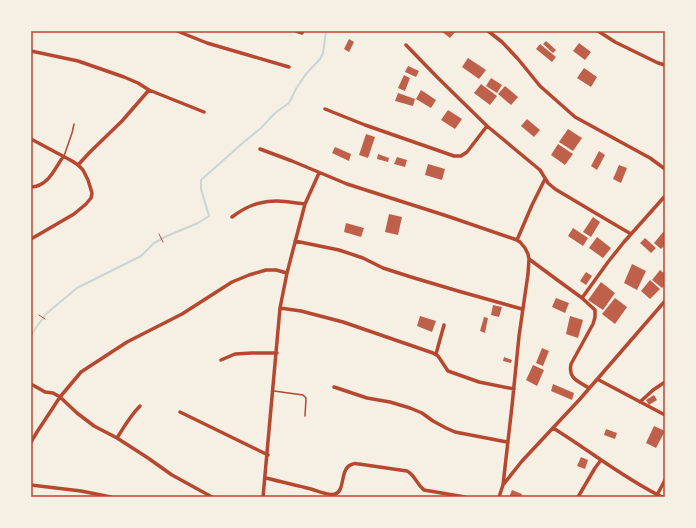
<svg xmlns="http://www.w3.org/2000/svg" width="696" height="528" font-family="Signika,sans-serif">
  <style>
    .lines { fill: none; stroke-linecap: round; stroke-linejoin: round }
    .stream { stroke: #c9d6d2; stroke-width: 2 }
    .building { fill: #bf614a }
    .path { stroke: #b5482f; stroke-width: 1 }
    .service { stroke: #b5482f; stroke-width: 1.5 }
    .minor { stroke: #b5482f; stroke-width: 3.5 }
    .neatline { fill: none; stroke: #b5482f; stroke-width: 1.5 }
  </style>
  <rect width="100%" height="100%" fill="#f6efe4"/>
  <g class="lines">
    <!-- stream -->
    <path class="stream" d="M31,336L35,329L46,314L77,288L141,256L154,243L167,236L198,223L209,216L201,189V180L245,141L261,128L275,113L289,103L297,87L306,74L320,59L323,53L326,31"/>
  </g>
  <!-- building -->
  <path class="building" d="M441,31H456L450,38Z
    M349,39L354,42L349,52L344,49Z
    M546,41L556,50L553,53L543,44Z
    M579,43L591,52L585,60L573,51Z
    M540,44L556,57L552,62L536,49Z
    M468,58L486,70L479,79L462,67Z
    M408,66L419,71L416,77L405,72Z
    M584,68L597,77L591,87L577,78Z
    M404,75L410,78L405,91L398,88Z
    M491,78L502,85L497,93L486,86Z
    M481,84L497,96L490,105L474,93Z
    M505,86L518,97L511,105L498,94Z
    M421,90L436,100L431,108L416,99Z
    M398,93L415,99L413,106L395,101Z
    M448,110L462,119L455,129L441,120Z
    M527,119L540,130L534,137L521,126Z
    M568,129L582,138L573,151L559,142Z
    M366,134L375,137L368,158L359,155Z
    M558,144L573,154L565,165L551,155Z
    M335,147L351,154L349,161L332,153Z
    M599,151L605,155L597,170L591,166Z
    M378,154L389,158L388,162L377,159Z
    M397,157L407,160L405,167L394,164Z
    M428,164L445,169L442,180L425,175Z
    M619,165L627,168L621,183L613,179Z
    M389,214L402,217L398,235L385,232Z
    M593,217L600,222L591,237L583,232Z
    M346,223L364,228L361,237L344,232Z
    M573,228L588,238L583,246L568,236Z
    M663,232L665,234V245L661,249L654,243Z
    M597,237L611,248L603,258L589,248Z
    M645,238L656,248L651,253L640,243Z
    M632,264L646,271L637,290L624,283Z
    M660,270L665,274V285L662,288L652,280Z
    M586,272L592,276L586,285L580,281Z
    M650,280L660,289L650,299L641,291Z
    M601,282L615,293L603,310L588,300Z
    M556,298L569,303L565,313L552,307Z
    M615,298L627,307L615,324L602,314Z
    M493,305L502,307L499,317L491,315Z
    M420,316L436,321L432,332L417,326Z
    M570,316L583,320L578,338L566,334Z
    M484,317L488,318L485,333L480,331Z
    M542,348L549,351L543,366L536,363Z
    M504,357L512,360L511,363L503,361Z
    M533,365L544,370L537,386L526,380Z
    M553,384L574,393L572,400L551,391Z
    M654,395L657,400L649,405L646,400Z
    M654,426L665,431L656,448L646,443Z
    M606,429L617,433L615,439L604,435Z
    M581,457L588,460L585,469L577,466Z
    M512,490L522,494L521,497H509Z"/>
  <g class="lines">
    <!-- path -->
    <path class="path" d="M159,234L163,242
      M39,315L45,319"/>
    <!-- service -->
    <path class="service" d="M64,156L72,133L74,124
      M274,391L303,395L306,398L305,416"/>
    <!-- minor -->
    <path class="minor" d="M177,31L207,43L289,67
      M296,31L302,33
      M488,31L502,42L518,59L540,86L575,117L650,158L665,169
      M598,31L615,42L658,63L665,65
      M406,45L437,77L487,126L540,170L548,183L555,189L597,214L631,234
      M31,51L78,61L124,77L138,83L149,90L204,112
      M325,109L365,125L454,156H461L467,152L487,126
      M31,139L72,161L78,165L83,170L88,180L92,193L91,198L86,204L74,214L31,239
      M260,149L292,161L347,184L447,216L517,240L520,242L525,248L528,254L529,259L528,274L519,336L512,406L503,485
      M78,165L90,152L122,121L149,90
      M31,187C48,187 55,168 63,157
      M232,217C240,211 250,205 260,203C275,199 291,202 305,204
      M517,240L532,205L545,179
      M295,241L339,250L363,258L383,268L411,277L458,291L522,309
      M529,259L556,279L582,298L595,310V317L593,324L571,364C568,379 578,381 589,388
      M582,298L608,262L624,242L665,196
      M280,308L301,311L343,322L433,353L438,356L448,371L479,382L514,389
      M436,354L444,325
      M221,360L235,354L252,353H277
      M597,379L665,415
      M31,384L45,392L53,393L60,397L77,413L94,426L117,438L148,458L172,475L212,497
      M334,387L367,398L390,402L410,408L422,413L433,421L446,428L455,432L507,442
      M640,402L653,390L665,382
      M180,412L268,455
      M553,428C589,450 623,478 662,497
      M117,438C124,427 130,416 140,406
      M31,442L37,432L60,397L81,372L127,342L182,314L232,282L249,275L266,270H276L287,273
      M266,478C281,482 296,485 311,489C318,491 328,496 335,494C346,491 339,467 353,464C355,463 357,464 359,464L407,471C416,476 416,484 424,490L465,497
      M31,485L81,491L111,497
      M657,495L665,480
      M263,497L280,308L287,273L305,204L319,173
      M499,497L503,485L522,461L580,399L665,301
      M578,497L595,468L601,460"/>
  </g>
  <!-- border -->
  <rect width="696" height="528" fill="none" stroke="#f6efe4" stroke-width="64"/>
  <rect x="32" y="32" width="632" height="464" class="neatline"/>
</svg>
